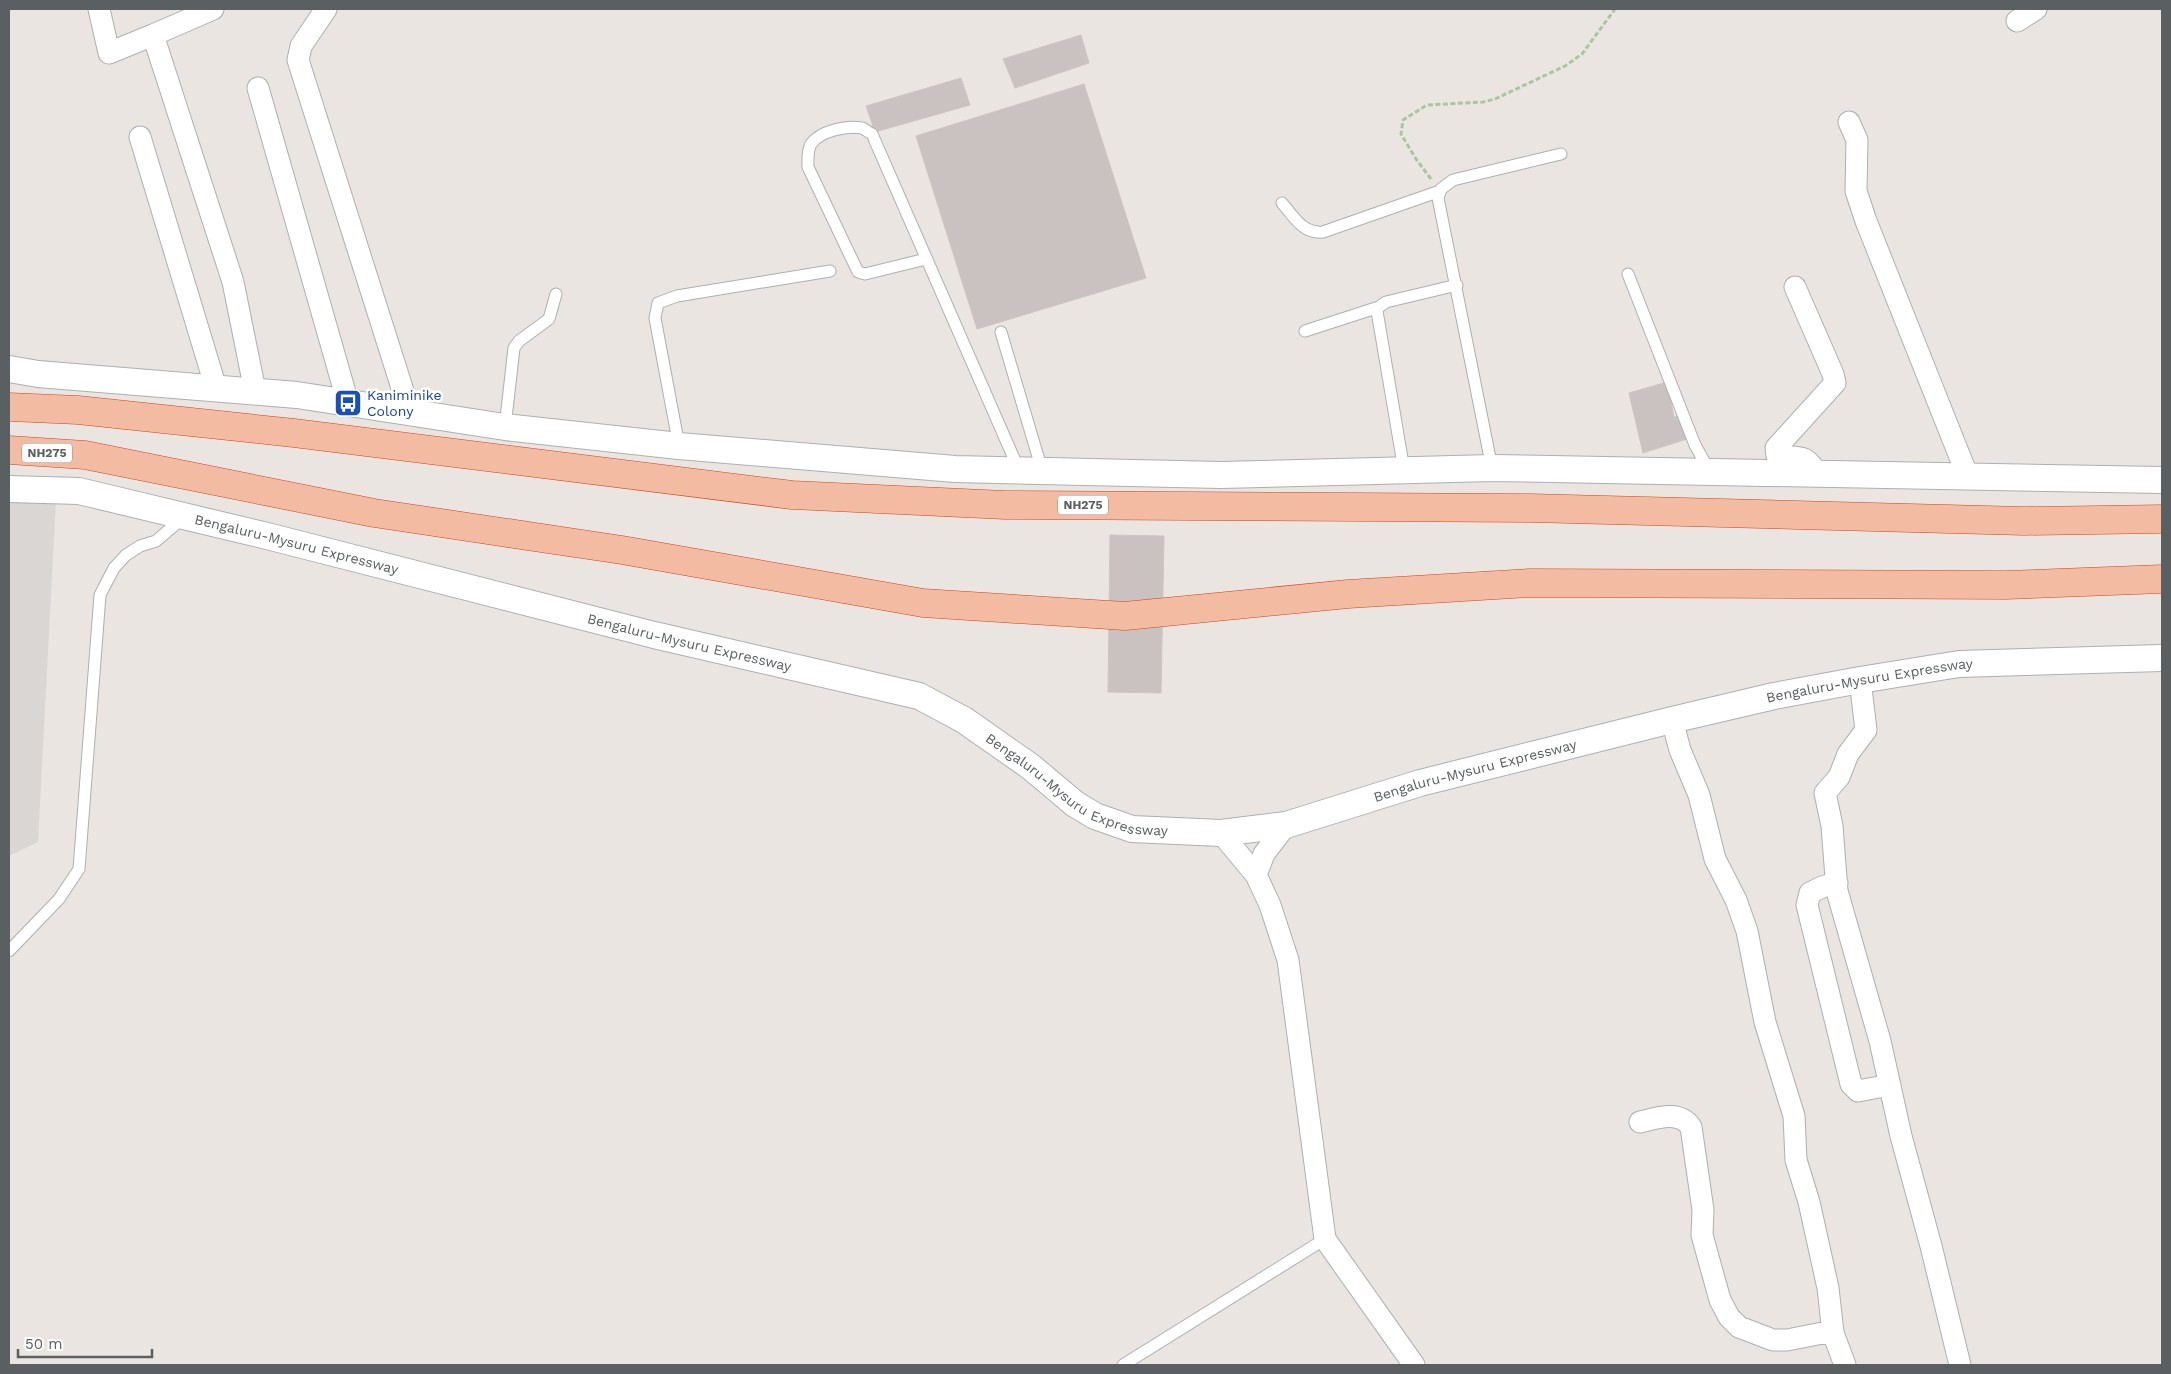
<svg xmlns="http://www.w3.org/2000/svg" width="2171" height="1374" font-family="'Work Sans',sans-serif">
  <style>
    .industrial { fill: #dad6d4 }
    .building { fill: #c9c2c1; stroke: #cfc4c1 }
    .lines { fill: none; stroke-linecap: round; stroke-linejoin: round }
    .service-casing { stroke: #abb0b1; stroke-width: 13 }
    .minor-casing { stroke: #abb0b1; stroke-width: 23 }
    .tertiary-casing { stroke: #abb0b1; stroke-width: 28 }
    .trunk-casing { stroke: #d1431c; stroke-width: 29 }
    .path { stroke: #a8c7a0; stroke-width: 3; stroke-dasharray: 5 2.5; stroke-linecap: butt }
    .service { stroke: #fff; stroke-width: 11 }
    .minor { stroke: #fff; stroke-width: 21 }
    .tertiary { stroke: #fff; stroke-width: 26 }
    .trunk { stroke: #f2bba2; stroke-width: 28 }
    .labels { text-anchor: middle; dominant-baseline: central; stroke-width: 5; stroke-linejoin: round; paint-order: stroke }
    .shield { fill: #fff; stroke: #8c9090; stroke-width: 1 }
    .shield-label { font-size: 12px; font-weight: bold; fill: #5a6061 }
    .transit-label { font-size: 14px; fill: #164399; stroke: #fff; text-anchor: start }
    .street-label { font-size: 14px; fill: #5a6061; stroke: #fff }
  </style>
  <rect width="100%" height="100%" fill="#ebe5e2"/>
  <!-- industrial -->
  <path class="industrial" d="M56,500L38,842L9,856V501Z"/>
  <!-- building -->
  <path class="building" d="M1081,35L1089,63L1015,88L1003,59Z
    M961,78L970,105L875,132L866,106Z
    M1084,84L1146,278L977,329L916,136Z
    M1667,382L1674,417L1682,416L1690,438L1643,453L1629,393Z
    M1110,535L1164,536L1161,693L1108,692Z"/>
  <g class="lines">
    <!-- service casing -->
    <g class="service-casing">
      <path id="service" d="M1282,203C1294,217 1303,234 1323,232L1440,191
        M926,259L865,274L858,272L808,167C808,159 807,151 811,144C820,131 847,125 862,128C865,129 868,132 872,134L1019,470
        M1628,274L1695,445L1710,472
        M1305,331L1379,307
        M1001,332L1042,470
        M505,427L514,348L519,341L549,319L556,294
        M679,446L655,318L658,303L677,296L830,271
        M1492,468L1438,198L1441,189L1453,180L1561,154
        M1404,470L1377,311L1379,307L1386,302L1457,285
        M9,951L59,899L79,869L100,595L114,568L126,555L140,546L156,541L184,517
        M1123,1365L1325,1239"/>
    </g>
    <!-- minor casing -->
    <g class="minor-casing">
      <path id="minor" d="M99,9L109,53L153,35
        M213,9L153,35L233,282L255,391
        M326,9L301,46L298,60L410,413
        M2017,21L2036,9
        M258,88L348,403
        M1849,122L1857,140L1856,191L1866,221L1968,477
        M140,137L216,388
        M1795,287L1833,374L1835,383L1776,448L1777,456C1801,458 1804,453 1818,474
        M1860,680L1866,730L1848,754L1839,777L1825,793L1832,826L1837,891L1880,1041L1901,1136L1931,1246L1960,1365
        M1672,720L1680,750L1699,795L1715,859L1736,900L1747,931L1765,1022L1794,1116L1796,1160L1809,1202L1828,1288L1833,1333L1845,1365
        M1221,833L1256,875L1270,905L1288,960L1325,1239L1414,1365
        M1256,875L1264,854L1286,825
        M1837,883L1822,887L1810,893L1807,905L1851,1084L1858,1091L1890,1085
        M1640,1122C1657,1118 1679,1110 1691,1127L1703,1210L1702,1235L1720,1300L1729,1317L1739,1327L1773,1340H1787L1833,1331"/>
    </g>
    <!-- tertiary casing -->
    <g class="tertiary-casing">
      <g id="tertiary">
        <path d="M9,369L38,374L297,395L505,427L679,446L955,469L1221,475L1492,468L2162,480"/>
        <path id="s1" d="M9,489L79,491L271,537L654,635L919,696L964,720L1031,767L1075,804L1095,816L1132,829L1221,833L1286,825L1420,783L1672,720L1774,696L1860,680L1959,664L2162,658"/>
      </g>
    </g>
    <!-- trunk casing -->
    <g class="trunk-casing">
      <path id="trunk" d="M9,407L78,410L294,433L792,495L1005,505L1530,508L2024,521L2162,519
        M9,450L85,455L374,513L622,550L923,603L1125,616L1348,594L1529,583L2006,585L2162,579"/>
    </g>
    <!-- path -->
    <path class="path" d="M1431,179L1416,159L1401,134L1403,120L1427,105L1483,102L1495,99L1565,66L1582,54L1615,9"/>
    <!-- service -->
    <use href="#service" class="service"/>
    <!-- minor -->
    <use href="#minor" class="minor"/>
    <!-- tertiary -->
    <use href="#tertiary" class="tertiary"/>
    <!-- trunk -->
    <use href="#trunk" class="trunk"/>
  </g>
  <!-- icons -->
  <defs>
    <g id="bus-square" transform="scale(1.4375)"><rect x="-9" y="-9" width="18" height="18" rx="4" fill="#1a4fb4" stroke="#fff"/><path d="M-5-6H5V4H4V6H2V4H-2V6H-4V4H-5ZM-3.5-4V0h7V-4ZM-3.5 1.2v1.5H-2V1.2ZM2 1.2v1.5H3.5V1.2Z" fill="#fff"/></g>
  </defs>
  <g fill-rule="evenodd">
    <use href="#bus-square" x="348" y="403"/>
  </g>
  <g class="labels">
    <!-- shield labels -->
    <g class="shield">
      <rect x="22" y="443.5" width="50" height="19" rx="4"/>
      <rect x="1058" y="495.5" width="50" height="19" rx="4"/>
    </g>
    <g class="shield-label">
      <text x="47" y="453">NH275</text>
      <text x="1083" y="505">NH275</text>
    </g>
    <!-- transit labels -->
    <g class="transit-label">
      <text x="367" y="395">Kaniminike<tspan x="367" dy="16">Colony</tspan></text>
    </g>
    <!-- street labels -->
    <g class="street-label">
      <text stroke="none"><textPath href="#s1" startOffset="294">Bengaluru-Mysuru Expressway</textPath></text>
      <text stroke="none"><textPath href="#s1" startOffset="699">Bengaluru-Mysuru Expressway</textPath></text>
      <text stroke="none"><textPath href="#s1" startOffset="1944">Bengaluru-Mysuru Expressway</textPath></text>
      <text stroke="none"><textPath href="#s1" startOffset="1539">Bengaluru-Mysuru Expressway</textPath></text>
      <text stroke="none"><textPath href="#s1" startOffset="1119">Bengaluru-Mysuru Expressway</textPath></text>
    </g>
  </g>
  <!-- border -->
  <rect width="2171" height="1374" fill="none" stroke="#5a6061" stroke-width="20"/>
  <!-- scale -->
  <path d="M18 1349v8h134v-8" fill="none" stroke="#5a6061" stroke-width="2.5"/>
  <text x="25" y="1349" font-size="15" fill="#5a6061" stroke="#ffffff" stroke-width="4" paint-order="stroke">50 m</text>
</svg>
